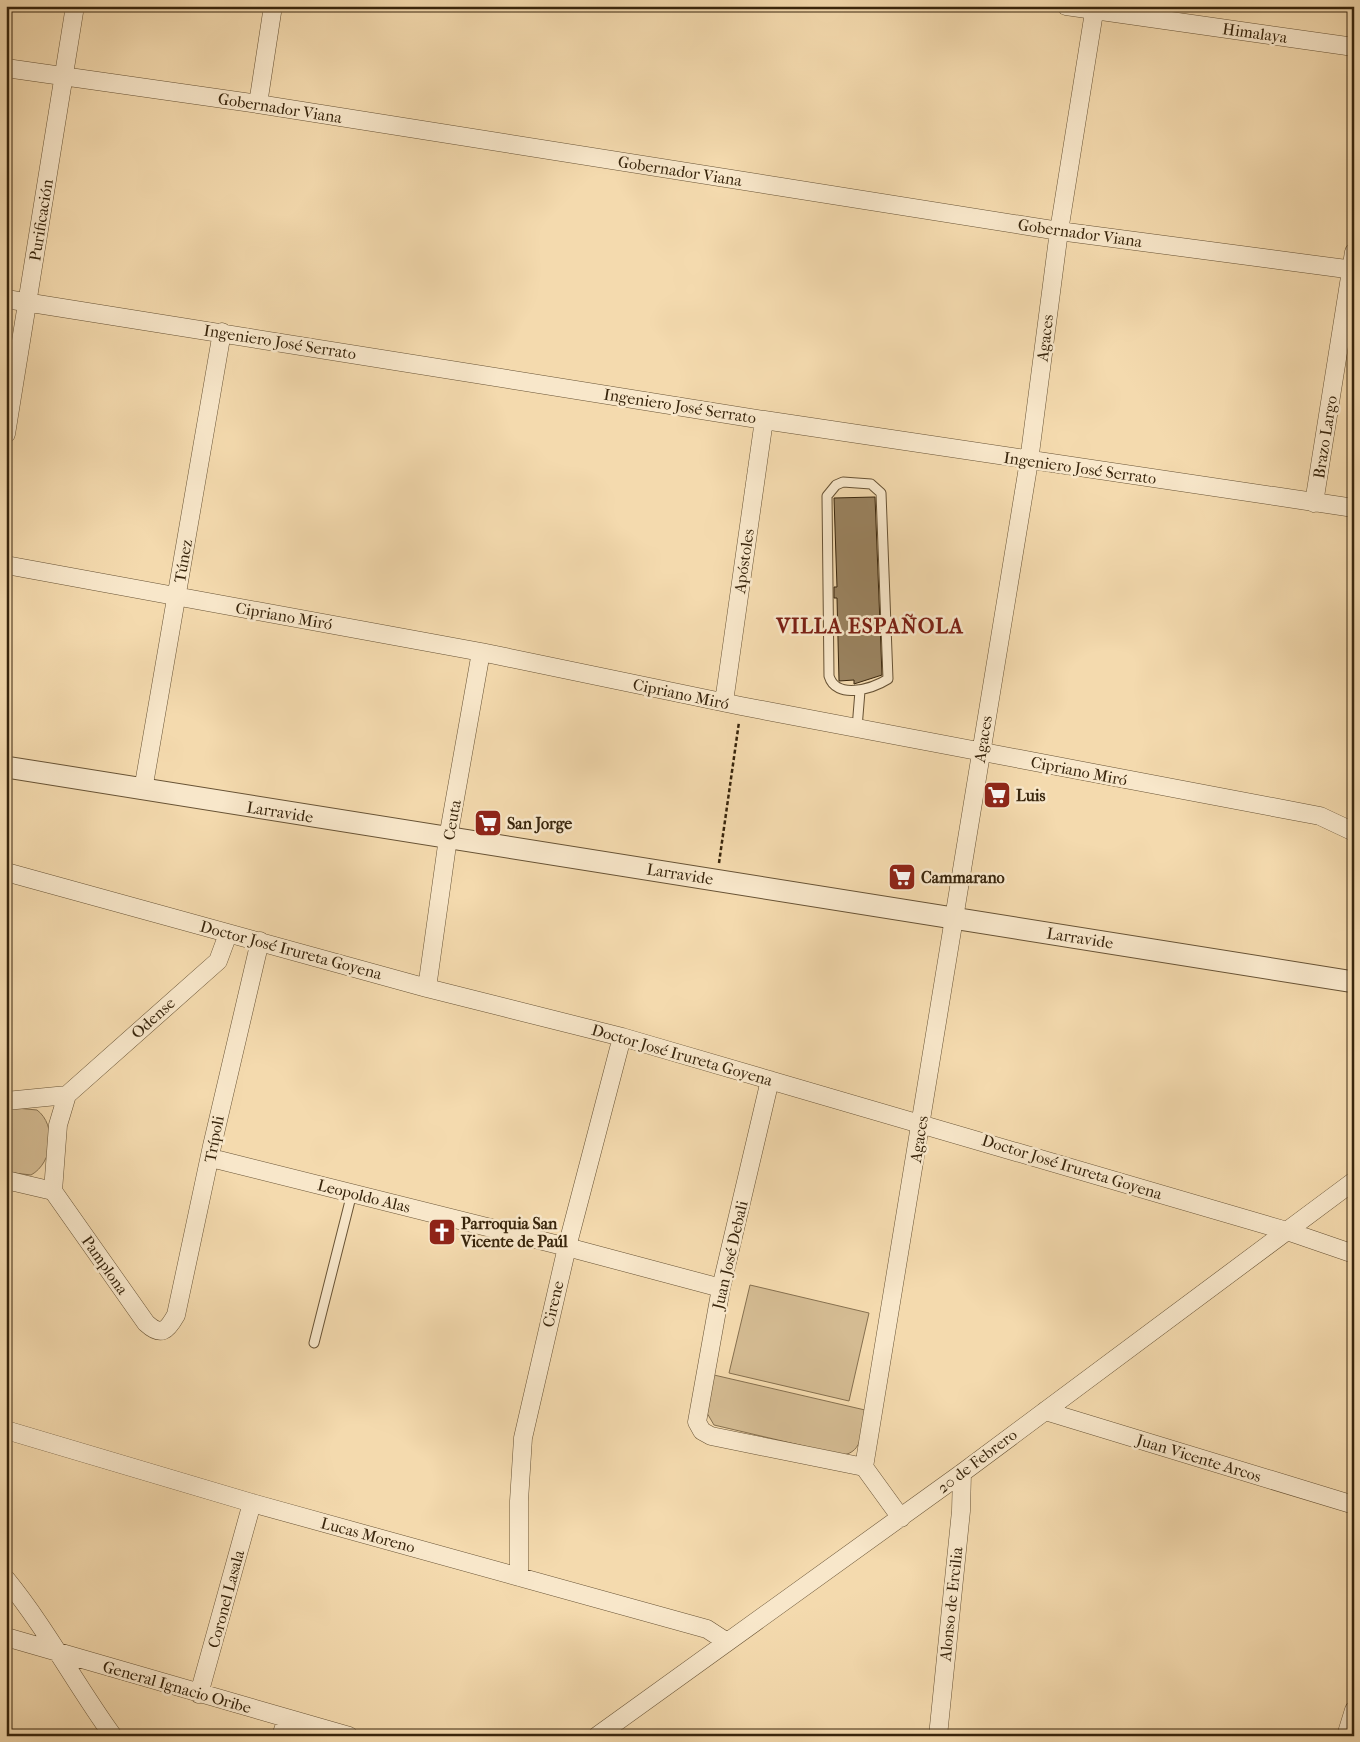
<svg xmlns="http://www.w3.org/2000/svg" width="1360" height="1742" font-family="'IM FELL French Canon',serif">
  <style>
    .green { fill: #d4bb92; stroke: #86704f }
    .building { fill: #9a8360; stroke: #38250c }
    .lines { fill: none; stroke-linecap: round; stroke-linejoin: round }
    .service-casing { stroke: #675234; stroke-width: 11 }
    .minor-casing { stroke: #675234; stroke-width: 19 }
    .tertiary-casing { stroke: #675234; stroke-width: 23 }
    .path { stroke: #38250c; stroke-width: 2.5; stroke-dasharray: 4 2.5; stroke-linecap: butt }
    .service { stroke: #f8e7ca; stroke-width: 9 }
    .minor { stroke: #f8e7ca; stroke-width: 18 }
    .tertiary { stroke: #f8e7ca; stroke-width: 21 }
    .labels { text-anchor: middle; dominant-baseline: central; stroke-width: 5; stroke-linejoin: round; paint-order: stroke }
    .street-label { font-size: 16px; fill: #38250c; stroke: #f8e7ca }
    .poi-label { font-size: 16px; font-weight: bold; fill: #38250c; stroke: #f8e7ca; text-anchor: start }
    .district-label { font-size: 21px; font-weight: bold; letter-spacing: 1px; fill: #7a1f14; stroke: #f8e7ca }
  </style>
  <rect width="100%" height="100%" fill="#f4daae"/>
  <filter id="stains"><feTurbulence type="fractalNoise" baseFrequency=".004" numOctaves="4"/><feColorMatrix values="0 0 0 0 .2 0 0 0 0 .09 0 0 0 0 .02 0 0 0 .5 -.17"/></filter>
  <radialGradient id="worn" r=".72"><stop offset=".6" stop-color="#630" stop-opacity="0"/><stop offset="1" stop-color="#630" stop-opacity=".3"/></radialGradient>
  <!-- green -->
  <path class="green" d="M6,1107L37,1110C57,1125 53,1163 31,1175L6,1172Z
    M750,1285L869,1313L849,1401L729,1373Z
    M714,1375L865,1410C862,1428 864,1453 842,1455L714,1425L707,1413Z"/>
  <!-- building -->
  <path class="building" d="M875,497L882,675L854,684V680L839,681L837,598H834V587H837L834,498Z"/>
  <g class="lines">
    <!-- service casing -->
    <g class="service-casing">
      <path id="service" d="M843,482L871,484L881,493L888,679C872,689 836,700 829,676L827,496L836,485Z
        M857,728L860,691
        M314,1343L352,1193"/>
    </g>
    <!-- minor casing -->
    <g class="minor-casing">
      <path id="minor" d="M1066,6L1354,47
        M6,68L258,104L1059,231L1354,270
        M258,104L273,6
        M6,299L764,420L1354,508
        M6,434L75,6
        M1314,503L1354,252
        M6,565L481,652L741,706L1320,816L1354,832
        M724,702L764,420
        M143,790L222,332
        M6,872L427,988L622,1037L1287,1231L1354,1254
        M427,988L448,838L481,652
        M770,1080L721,1288L697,1422L702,1431L711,1436L864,1467
        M6,1101L67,1095L218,961L228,934
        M211,1158L567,1247L721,1288
        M6,1180L53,1191L146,1323C161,1337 167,1331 176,1315L212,1146L260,941
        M53,1191L58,1125L67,1095
        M1045,1411L1354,1505
        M6,1430L252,1503L707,1629L727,1642
        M901,1518L864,1467L1029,461L1059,231L1095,6
        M519,1577V1501L523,1438L567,1247L622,1037
        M6,1579C46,1628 76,1685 113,1736
        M6,1637L349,1736
        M199,1694L252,1503
        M281,1736L287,1719
        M597,1736L962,1473L1354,1181
        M938,1736L961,1511L962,1473
        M1346,1736L1354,1710"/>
    </g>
    <!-- tertiary casing -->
    <g class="tertiary-casing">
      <path id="tertiary" d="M6,767L1354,982"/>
    </g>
    <!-- path -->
    <path class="path" d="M719,863L739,722"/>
    <!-- service -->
    <use href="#service" class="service"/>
    <!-- minor -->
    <use href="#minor" class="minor"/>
    <!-- tertiary -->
    <use href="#tertiary" class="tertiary"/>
  </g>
  <!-- icons -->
  <defs>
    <g id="supermarket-square" transform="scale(1.4375)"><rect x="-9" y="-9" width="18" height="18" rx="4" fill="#8f2418" stroke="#f8e7ca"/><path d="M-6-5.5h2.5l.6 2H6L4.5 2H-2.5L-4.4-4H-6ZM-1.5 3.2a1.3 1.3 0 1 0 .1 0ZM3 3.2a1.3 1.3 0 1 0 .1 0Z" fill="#fff"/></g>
    <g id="church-square" transform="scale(1.4375)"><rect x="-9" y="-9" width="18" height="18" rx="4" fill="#8f2418" stroke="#f8e7ca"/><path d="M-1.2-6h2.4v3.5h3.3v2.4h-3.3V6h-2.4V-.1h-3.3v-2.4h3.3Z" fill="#fff"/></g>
  </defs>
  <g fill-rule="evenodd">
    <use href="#supermarket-square" x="997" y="795"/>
    <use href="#supermarket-square" x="488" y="823"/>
    <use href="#supermarket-square" x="902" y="877"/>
    <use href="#church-square" x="442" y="1232"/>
  </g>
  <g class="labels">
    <!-- street labels -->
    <g class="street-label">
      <text transform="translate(1255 33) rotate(8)">Himalaya</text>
      <text transform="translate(280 108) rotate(9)">Gobernador Viana</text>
      <text transform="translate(680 171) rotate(9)">Gobernador Viana</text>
      <text transform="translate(41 220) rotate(-81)">Purificación</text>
      <text transform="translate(1080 233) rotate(8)">Gobernador Viana</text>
      <text transform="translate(1045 338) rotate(-83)">Agaces</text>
      <text transform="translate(280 342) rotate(9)">Ingeniero José Serrato</text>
      <text transform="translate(680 406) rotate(9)">Ingeniero José Serrato</text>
      <text transform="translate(1325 437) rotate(-81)">Brazo Largo</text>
      <text transform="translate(1080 468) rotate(8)">Ingeniero José Serrato</text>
      <text transform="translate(183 561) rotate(-80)">Túnez</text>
      <text transform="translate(744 561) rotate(-82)">Apóstoles</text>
      <text transform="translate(284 616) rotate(10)">Cipriano Miró</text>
      <text transform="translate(681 694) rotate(12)">Cipriano Miró</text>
      <text transform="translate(983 739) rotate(-81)">Agaces</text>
      <text transform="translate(1079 771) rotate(11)">Cipriano Miró</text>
      <text transform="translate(280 812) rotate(9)">Larravide</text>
      <text transform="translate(452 820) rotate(-80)">Ceuta</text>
      <text transform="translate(680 874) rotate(9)">Larravide</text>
      <text transform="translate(1080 938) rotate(9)">Larravide</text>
      <text transform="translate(291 950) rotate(15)">Doctor José Irureta Goyena</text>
      <text transform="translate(153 1018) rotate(-42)">Odense</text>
      <text transform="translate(682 1055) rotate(16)">Doctor José Irureta Goyena</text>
      <text transform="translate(214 1139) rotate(-79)">Trípoli</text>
      <text transform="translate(919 1139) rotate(-81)">Agaces</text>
      <text transform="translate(1072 1167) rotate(17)">Doctor José Irureta Goyena</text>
      <text transform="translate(364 1196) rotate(14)">Leopoldo Alas</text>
      <text transform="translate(730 1255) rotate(-77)">Juan José Debali</text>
      <text transform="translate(105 1265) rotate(55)">Pamplona</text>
      <text transform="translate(553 1304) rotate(-77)">Cirene</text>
      <text transform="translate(1199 1458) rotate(17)">Juan Vicente Arcos</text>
      <text transform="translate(977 1461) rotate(-37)">20 de Febrero</text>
      <text transform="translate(368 1535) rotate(15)">Lucas Moreno</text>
      <text transform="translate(226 1599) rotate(-75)">Coronel Lasala</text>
      <text transform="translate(951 1604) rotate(-84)">Alonso de Ercilia</text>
      <text transform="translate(177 1687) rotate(16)">General Ignacio Oribe</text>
    </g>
    <!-- poi labels -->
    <g class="poi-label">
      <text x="1016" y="795">Luis</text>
      <text x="507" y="823">San Jorge</text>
      <text x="921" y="877">Cammarano</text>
      <text x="461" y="1223">Parroquia San<tspan x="461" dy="18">Vicente de Paúl</tspan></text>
    </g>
    <!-- district labels -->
    <g class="district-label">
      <text x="870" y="626">VILLA ESPAÑOLA</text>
    </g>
  </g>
  <!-- margin -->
  <rect width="1360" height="1742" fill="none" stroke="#f4daae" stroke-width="25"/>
  <rect x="8" y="8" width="1345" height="1727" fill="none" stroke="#38250c" stroke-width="2.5"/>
  <rect x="12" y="12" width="1335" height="1717" fill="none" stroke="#38250c"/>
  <rect width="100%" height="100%" filter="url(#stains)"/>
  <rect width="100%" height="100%" fill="url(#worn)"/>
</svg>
